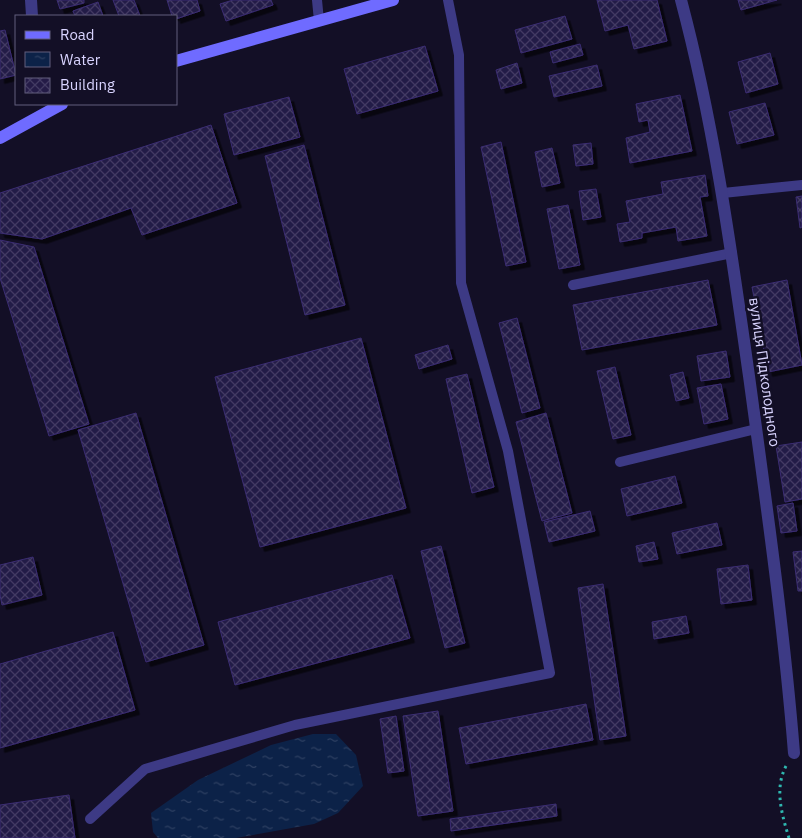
<svg xmlns="http://www.w3.org/2000/svg" width="802" height="838" font-family="'IBM Plex Sans',sans-serif">
  <style>
    .water { fill: url(#water-ripples) }
    .building { fill: url(#building-cross-hatch); stroke: #3b2d73; filter: url(#shadow) }
    .lines { fill: none; stroke-linecap: round; stroke-linejoin: round }
    .path { stroke: #2fb8b0; stroke-width: 3; stroke-dasharray: 2.5 4; stroke-linecap: butt }
    .lane { stroke: #3d3a85; stroke-width: 10 }
    .street { stroke: #3d3a85; stroke-width: 12 }
    .secondary { stroke: #6f6bff; stroke-width: 12 }
    .labels { text-anchor: middle; dominant-baseline: central; stroke-width: 5; stroke-linejoin: round; paint-order: stroke }
    .street-label { font-size: 15px; fill: #d9d4ff; stroke: #130f26 }
  </style>
  <defs>
    <pattern id="water-ripples" width="26" height="14" patternUnits="userSpaceOnUse" patternTransform="scale(1.25)"><rect width="26" height="14" fill="#0c2248"/><path d="M2 4q2-2 4 0t4 0M15 11q2-2 4 0t4 0" fill="none" stroke="#2f4163"/></pattern>
    <pattern id="building-cross-hatch" width="8" height="8" patternUnits="userSpaceOnUse" patternTransform="scale(1.25)"><rect width="8" height="8" fill="#241b47"/><path d="M0 0l8 8M0 8l8-8" fill="none" stroke="#433b63"/></pattern>
    <filter id="shadow"><feDropShadow dx="4.5" dy="4.5" stdDeviation="0" flood-color="#0009"/></filter>
  </defs>
  <rect width="100%" height="100%" fill="#130f26"/>
  <!-- water -->
  <path class="water" d="M313,734H336L356,755L363,786L338,813L314,824L236,838H158L153,832L151,813L198,780L271,745Z"/>
  <!-- building -->
  <path class="building" d="M57,0H84V3L60,9Z
    M113,0H134L140,16H119Z
    M167,0H197L200,11L176,19V16H172Z
    M233,0H271L273,5L226,21L220,4Z
    M597,0H657L667,41L634,49L628,25L605,31Z
    M738,0H777L741,10Z
    M98,2L103,16H75L73,11Z
    M565,16L572,39L521,53L515,30Z
    M5,30L16,75L0,79V31Z
    M580,44L583,55L553,63L550,52Z
    M425,46L438,91L357,114L344,69Z
    M770,53L778,84L746,93L738,62Z
    M517,63L522,83L501,89L496,70Z
    M597,65L602,86L554,97L549,76Z
    M680,95L692,151L630,163L626,138L650,132L648,120L639,122L636,104Z
    M289,97L300,137L234,155L224,114Z
    M765,103L774,135L737,144L729,112Z
    M211,125L237,203L142,235L131,208L42,239L0,233V193Z
    M501,142L526,262L506,266L481,147Z
    M591,143L593,164L576,166L573,145Z
    M304,145L345,305L305,315L265,156Z
    M552,148L560,183L542,187L535,152Z
    M705,175L708,196L700,197L707,236L678,241L676,227L642,233V238L620,242L617,224L630,222L626,201L663,194L661,182Z
    M596,189L601,217L583,220L579,191Z
    M802,196V227L800,228L796,197Z
    M568,205L580,265L559,269L547,209Z
    M0,240L34,247L89,424L49,436L0,278Z
    M708,280L717,325L582,350L573,305Z
    M787,280L802,365L768,372L752,287Z
    M517,318L540,408L522,413L499,323Z
    M361,338L406,508L260,547L215,377Z
    M448,345L452,359L419,369L415,355Z
    M726,351L730,377L701,381L697,356Z
    M615,367L631,435L613,439L597,371Z
    M683,372L689,398L676,401L670,375Z
    M467,374L494,487L472,493L446,379Z
    M721,384L728,419L704,424L697,388Z
    M136,413L204,645L146,662L78,430Z
    M546,413L572,513L542,521L516,422Z
    M802,442V499L785,502L776,446Z
    M675,476L682,503L627,516L621,489Z
    M793,503L797,531L781,533L777,506Z
    M590,511L595,531L549,542L544,522Z
    M717,523L722,545L677,554L672,533Z
    M654,542L658,559L639,562L636,546Z
    M441,546L465,643L445,648L421,551Z
    M802,551V591H798L793,552Z
    M33,557L42,595L2,605L0,595V565Z
    M748,565L752,600L721,604L717,569Z
    M392,575L410,638L235,685L218,622Z
    M603,584L626,736L600,740L578,588Z
    M686,616L689,633L654,639L652,622Z
    M113,632L135,710L0,748V664Z
    M586,704L593,740L466,764L459,728Z
    M438,711L453,811L418,816L403,716Z
    M396,716L404,771L388,773L380,719Z
    M69,795L75,838H0V805Z
    M556,804L557,816L451,831L450,819Z"/>
  <g class="lines">
    <!-- path -->
    <path class="path" d="M786,766C774,789 782,815 789,838"/>
    <!-- lane -->
    <path class="lane" d="M317,0L319,21
      M723,193L802,185
      M573,285L732,253
      M620,462L756,429
      M90,819L145,769L295,725L550,673L508,451L461,283L459,55L448,0"/>
    <!-- street -->
    <path class="street" d="M31,0L32,16
      M681,0C714,124 731,249 749,376C766,502 784,627 794,753"/>
    <!-- secondary -->
    <path class="secondary" d="M176,61L393,0
      M0,138L62,104"/>
  </g>
  <g class="labels">
    <!-- street labels -->
    <g class="street-label">
      <text transform="translate(765 372) rotate(82)">вулиця Підколодного</text>
    </g>
  </g>
  <!-- legend -->
  <rect x="15" y="15" width="162" height="90" fill="#130f26" stroke="#625e7d"/>
  <rect x="25" y="31" width="25" height="8" fill="#6f6bff" stroke="#625e7d"/>
  <text x="60" y="40" font-size="15" fill="#d9d4ff">Road</text>
  <rect x="25" y="52" width="25" height="15" fill="url(#water-ripples)" stroke="#625e7d"/>
  <text x="60" y="65" font-size="15" fill="#d9d4ff">Water</text>
  <rect x="25" y="78" width="25" height="15" fill="url(#building-cross-hatch)" stroke="#625e7d"/>
  <text x="60" y="90" font-size="15" fill="#d9d4ff">Building</text>
</svg>
